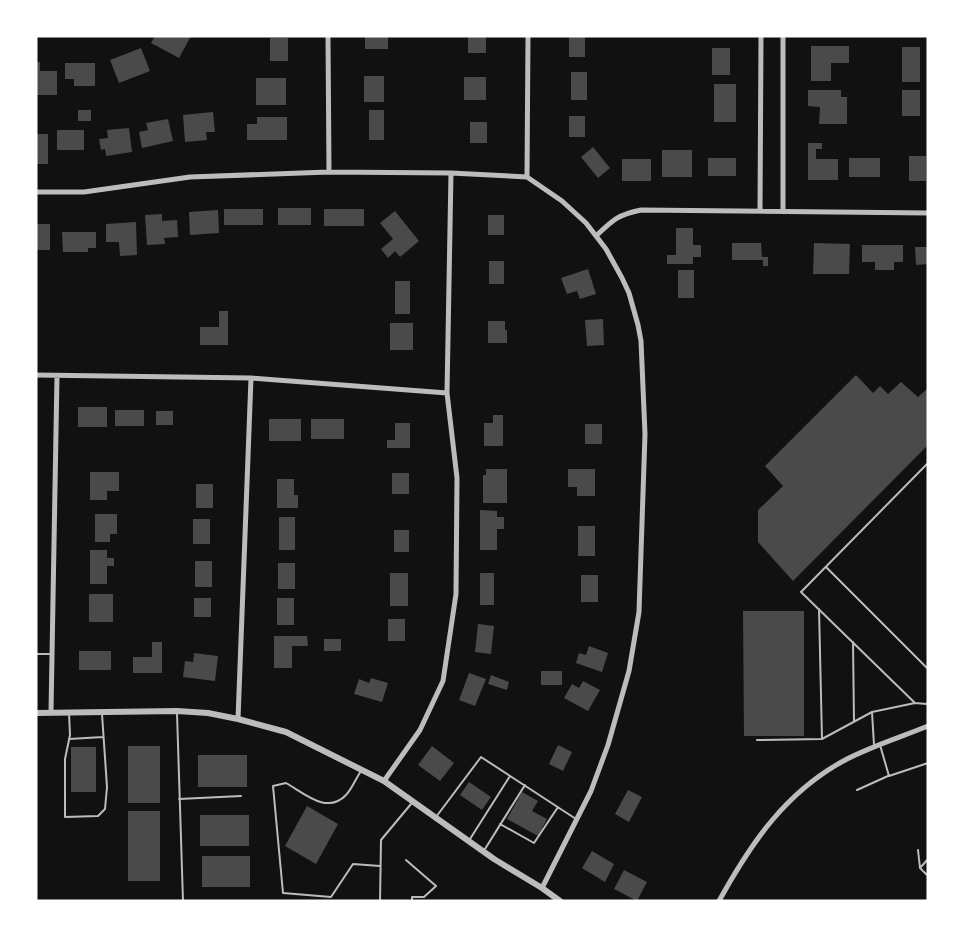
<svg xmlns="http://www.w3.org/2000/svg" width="964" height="937" font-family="'DejaVu Sans',sans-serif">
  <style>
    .building { fill: #4a4a4a }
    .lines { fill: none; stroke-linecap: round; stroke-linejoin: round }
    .service { stroke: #bcbcbc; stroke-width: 2 }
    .minor { stroke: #bcbcbc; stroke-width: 5 }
    .tertiary { stroke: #bcbcbc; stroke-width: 6 }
  </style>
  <rect width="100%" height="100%" fill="#111"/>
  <!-- building -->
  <path class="building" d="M155,36H191L179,58L151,43Z
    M365,36H388V49H365Z
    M468,36H486V53H468Z
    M569,36H585V57H569Z
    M270,38H288V61H270Z
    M811,46H849V63H831V81H811Z
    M902,47H920V82H902Z
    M141,48L150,71L119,83L110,60Z
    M712,48H730V75H712Z
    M36,62H40V71H57V95H36Z
    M65,63H95V86H74V79H65Z
    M571,72H587V100H571Z
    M364,76H384V102H364Z
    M464,77H486V100H464Z
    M256,78H286V105H256Z
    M714,84H736V122H714Z
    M808,90H841V97H847V124H819L820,107L808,106Z
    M902,90H920V116H902Z
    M78,110H91V121H78Z
    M369,110H384V140H369Z
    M213,112L215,132H206L207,140L185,142L183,115Z
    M569,116H585V137H569Z
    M257,117H287V140H247V124H257Z
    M168,119L173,141L142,148L139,132L148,130L146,123Z
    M470,122H487V143H470Z
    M129,128L132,152L106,156L105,149L101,150L99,139L108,138L107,130Z
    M57,130H84V150H57Z
    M36,134H48V164H36Z
    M808,143H822V149H816V159H838V180H808Z
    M593,147L610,168L598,178L581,157Z
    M662,150H692V177H662Z
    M909,156H926V181H909Z
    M708,158H736V176H708Z
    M849,158H880V177H849Z
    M622,159H651V181H622Z
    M278,208H311V225H278Z
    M224,209H263V225H224Z
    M324,209H364V226H324Z
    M218,210L219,233L190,235L189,212Z
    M395,211L419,241L400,257L395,251L388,258L381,249L393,239L380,223Z
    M162,214V221L177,220L178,237L164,238L165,244L147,245L145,215Z
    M488,215H504V235H488Z
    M136,222L137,255L120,256L119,242H106V224Z
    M36,224H50V250H36Z
    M676,228H693V245H701V257H693V264H667V255H676Z
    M62,232H96V248H88V252H63Z
    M732,243H761L762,257H768V266H763V260H732Z
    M814,243L850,244L849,274H813Z
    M862,245H903V262H894V270H875V262H862Z
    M915,247H928V264L916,265Z
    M489,261H504V284H489Z
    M588,269L596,294L580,299L577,291L567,294L561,278Z
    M678,270H694V298H678Z
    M395,281H410V314H395Z
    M219,311H228V345H200V327H219Z
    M603,319L604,345L587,346L585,320Z
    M488,321H505V330H507V343H488Z
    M390,323H413V350H390Z
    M856,375L873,393L880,386L888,394L901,382L918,397L928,388V445L793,581L758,542V510L783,486L765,466Z
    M78,407H107V427H78Z
    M115,410H144V426H115Z
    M156,411H173V425H156Z
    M493,415H503V446H484V423H493Z
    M269,419H301V441H269Z
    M311,419H344V439H311Z
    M395,423H410V448H387V440H395Z
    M585,424H602V444H585Z
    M486,469H507V503H483V475H486Z
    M568,469H595V496H577V487H568Z
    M90,472H119V491H107V500H90Z
    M392,473H409V494H392Z
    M277,479H294V495H298V508H277Z
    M196,484H213V508H196Z
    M480,510L497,511V517H504V529H497V550H480Z
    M95,514H117V534H110V542H95Z
    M279,517H295V550H279Z
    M193,519H210V544H193Z
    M578,526H595V556H578Z
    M394,530H409V552H394Z
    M90,550H107V558H114V566H107V584H90Z
    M195,561H212V587H195Z
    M278,563H295V589H278Z
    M390,573H408V606H390Z
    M480,573H494V605H480Z
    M581,575H598V602H581Z
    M89,594H113V622H89Z
    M194,598H211V617H194Z
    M277,598H294V625H277Z
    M743,611H804V736H744Z
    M388,619H405V641H388Z
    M478,624L494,626L491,654L475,652Z
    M274,636H307L308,646H292V668H274Z
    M324,639H341V651H324Z
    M152,642H162V673H133V657H152Z
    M589,646L608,653L602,672L576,663L579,653L586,655Z
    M79,651H111V670H79Z
    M194,653L218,656L215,681L183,677L185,661L193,662Z
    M541,671H562V685H541Z
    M469,673L486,679L475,706L459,700Z
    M491,675L509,682L507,690L488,684Z
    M371,678L388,683L382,702L354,694L359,679L369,683Z
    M583,681L600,690L588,711L564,698L572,684L579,688Z
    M558,745L572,752L563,771L549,764Z
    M128,746H160V803H128Z
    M432,746L454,763L440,781L418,765Z
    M71,747H96V792H71Z
    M198,755H247V787H198Z
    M469,782L491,797L482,810L460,795Z
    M628,790L642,797L629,822L615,814Z
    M522,792L538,801L532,811L547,819L538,836L507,819Z
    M307,806L338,824L316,864L285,846Z
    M128,811H160V881H128Z
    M200,815H249V846H200Z
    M592,851L614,864L605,882L582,868Z
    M202,856H250V887H202Z
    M624,870L647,882L637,901L614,889Z"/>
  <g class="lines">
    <!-- service -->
    <path class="service" d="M826,567L928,669
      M853,642L854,722
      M36,654H52
      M915,703L927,704L928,702
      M69,713L70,735L65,759V817L98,816L105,809L107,787L102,714
      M177,713L183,901
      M69,739L103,737
      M822,739L872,712
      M757,740L822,739L819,609
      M874,745L872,712L915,703L801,592L928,463
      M880,745L889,776L928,763
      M361,771C356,778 352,789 346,795C327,815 304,793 286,783L273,786L283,893L331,897L353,864L380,866
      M857,790L888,776
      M179,799L241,796
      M436,817L481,757L576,819
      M500,824L534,843L558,807
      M470,839L510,776
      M485,849L525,785
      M918,850L920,868L928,876
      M406,860L436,886L424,897H412V901
      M920,868L928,859
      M380,901L381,840L411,804"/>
    <!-- minor -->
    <path class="minor" d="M328,36L329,172
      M528,36L527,177L562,201L586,223L606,249L622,278L629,293L638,325L641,341L645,434L639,612L629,671L608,745L591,791L542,888
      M36,192H84L190,177L329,172L451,173L527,177
      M760,211L761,36
      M783,211V36
      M596,236C613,220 617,215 641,210L928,213
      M36,375L251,378L447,393
      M51,712L57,376
      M238,719L251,378
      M384,781L420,730L443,681L456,594L457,478L447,393L451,173
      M719,901C751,843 786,791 847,759C872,746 901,737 928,726"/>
    <!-- tertiary -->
    <path class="tertiary" d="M36,713L177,711L208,713L238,719L286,732L384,781L494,859L542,888L560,901"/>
  </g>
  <!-- border -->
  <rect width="964" height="937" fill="none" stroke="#ffffff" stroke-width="75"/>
</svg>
